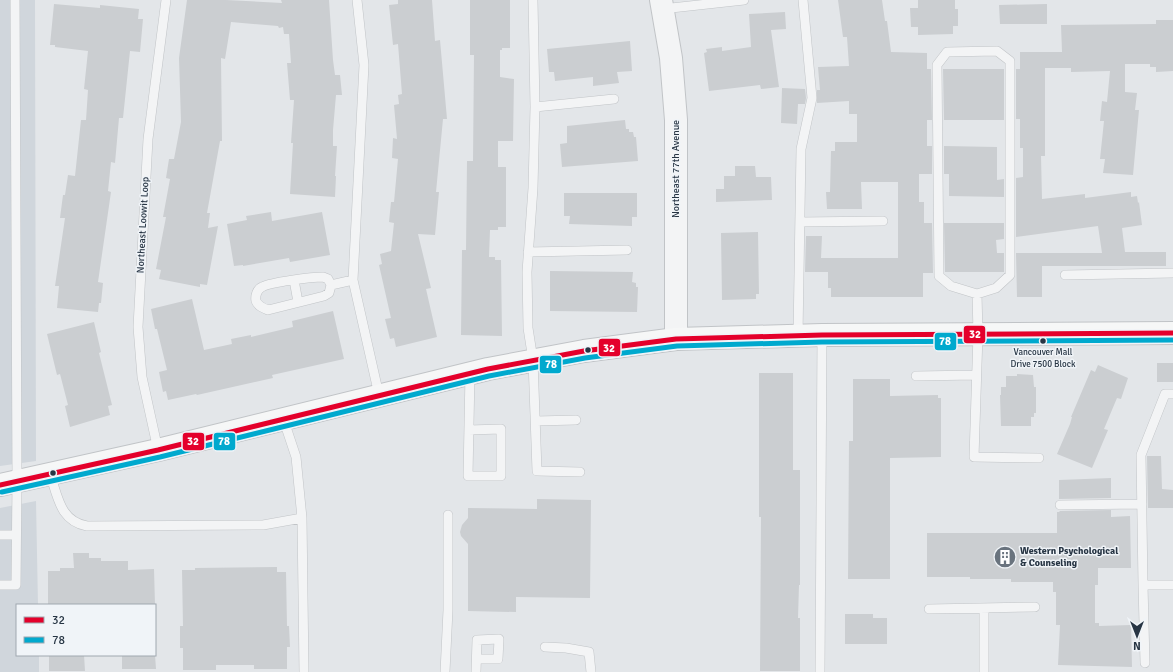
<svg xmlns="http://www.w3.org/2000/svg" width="1173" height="672" font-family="Signika,sans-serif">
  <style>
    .built { fill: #d0d6dc }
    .building { fill: #cbced1 }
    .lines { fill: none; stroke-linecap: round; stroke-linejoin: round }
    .service-casing { stroke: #c1c4c7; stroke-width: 10 }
    .tertiary-casing { stroke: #c1c4c7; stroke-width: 24 }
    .secondary-casing { stroke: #c1c4c7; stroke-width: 24 }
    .service { stroke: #f3f4f5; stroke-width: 9 }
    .tertiary { stroke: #f3f4f5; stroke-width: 22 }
    .secondary { stroke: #f6f7f7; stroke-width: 22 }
    .bus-1-casing { stroke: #f0f4f8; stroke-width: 8 }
    .bus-2-casing { stroke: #f0f4f8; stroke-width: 8 }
    .bus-1 { stroke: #e4002b; stroke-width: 5 }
    .bus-2 { stroke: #00a9ce; stroke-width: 5 }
    .bus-dot { fill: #273544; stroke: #f0f4f8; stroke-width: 1.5 }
    .labels { text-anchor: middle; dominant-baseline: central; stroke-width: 3; stroke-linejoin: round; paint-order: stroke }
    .bus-label { font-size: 9px; fill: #273544; stroke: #f0f4f8 }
    .street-label { font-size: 10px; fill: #273544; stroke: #f0f4f8 }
    .poi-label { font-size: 10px; font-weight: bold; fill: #273544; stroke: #f0f4f8; text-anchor: start }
    .line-badge { stroke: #f0f4f8; stroke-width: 1.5 }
    .badge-label { font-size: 11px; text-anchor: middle; font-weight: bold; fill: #fff }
  </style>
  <rect width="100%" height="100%" fill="#e3e6e9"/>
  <!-- built -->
  <path class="built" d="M0,0H35L36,461L0,466Z
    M36,501L38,605H17V655H39V672H0V508Z"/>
  <!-- building -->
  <path class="building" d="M187,0H226L282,3L281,0H329L333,60L335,75H340L342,95H336L333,130V146H337L335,176H336L335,197L290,194L293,143H291L294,100H290L287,63H291L289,34H284L283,27L279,28L278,26L231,22L225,59L221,58L222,141H220L207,213H210L208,228L218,226L207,285L200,284V287L159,279L161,270L156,269L166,217H163L170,179L166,178L169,159H174L181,122L179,58Z
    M398,0H432L435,41L440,40L447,119H443L436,192H439L435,235L418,234L431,288L426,289L437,337L396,347L394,338L390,339L385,319L391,318L379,265L382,264L380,254L391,251L394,223L389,222L391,202H394L398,159L392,158L393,138L397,139L394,105L399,104L398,95L402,94L398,44L393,45L389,5L398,4Z
    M470,0H510V48H502V50H500V77L514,79L513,141H498V167H506V227H498V230H490L489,257H495V260H501L502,336L461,335L462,250H466L467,161H473L474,55H470Z
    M838,0H882L885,21H887L891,52L927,53V69H931L932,120H927V146H932V174H919V202H924V223H932L933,273H923V297H831V288H828V272H805L806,236H822L821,258H898V182H861L862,209H827L826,192H830L831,151H835V142H857V114H849V101L817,103V90H820L818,67L849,66L847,37H843Z
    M918,0H955V9H958V26H953V34L918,35V27H911L910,8H918Z
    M54,4L100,8V5L139,9L138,19H143L140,52L130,51L123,118H119L115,163L111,162L108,191L111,192L98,282L103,283L101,303H99L98,312L57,308L59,286H55L65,218H60L63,195H65L68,175L75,176L81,120H86L88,90L84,89L88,51L55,47V45H50Z
    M1047,4V24H1000L999,5Z
    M785,12L786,29L771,30L779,87L761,89L760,85L709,91L704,53L707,52L706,49L722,47V51L751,47L749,14Z
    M1156,20H1173V71L1156,72V67H1150V64H1125V92L1137,93L1135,110H1139L1133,175L1103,173L1105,159H1100L1104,121H1100L1102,101L1107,102L1110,71L1071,72V68H1045V156H1041L1042,199L1085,194V198L1131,192V197L1137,196L1138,203L1139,202L1142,225L1122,228L1125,252H1166V266H1042V297H1017L1016,253H1102L1098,226L1016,237V178L1023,177V148H1020V119H1016V69H1020V52H1062L1061,25L1156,24Z
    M630,41L632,71L617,72L619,83L593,86V77L555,81L554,72H549L547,49Z
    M943,69H1004V120H944Z
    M782,88L805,89L806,98L805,104H798L797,124L781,123Z
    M625,120L626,129H629V132H633L634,137H636L638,161L562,167L560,144L567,143V126Z
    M944,146L997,147V180L1004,179V197L949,196V174H944Z
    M735,166H755L756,177H771L772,200L716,202V189H724V176H735Z
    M564,193H637V217H632V226L569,224L570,216H564Z
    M271,212L272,221L322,212L330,255L290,262L289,258L243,266V265L234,266L227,224L247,220L246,216Z
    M944,223H1004V239L996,240L997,253H1004V272H945Z
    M758,232L759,294H756V299L722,300L721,233Z
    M550,271L633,272L632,282L636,283V287H638L637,312L550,311Z
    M192,299L204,350L232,344L231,339L251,335V337L293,327L292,321L333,311L344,359L272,375L273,378L197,395L196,394L168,400L166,391L163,392L159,372L167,370L157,329H155L151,309Z
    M94,322L101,352L99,353L112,405L108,406L110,415L70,427L65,406L68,405L60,374L57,375L47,334Z
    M1157,363H1173V382H1157Z
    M1098,365L1128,378L1121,399L1117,398L1104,429L1108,430L1092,468L1057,454L1070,424L1072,417H1071L1091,370L1095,372Z
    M759,373H793V470H800V585H799L798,618H800V671H760L761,517H759Z
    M1017,374L1033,375L1034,387H1036V413H1034V417H1031V426H1001L1000,395H1001V387H1006V376H1017Z
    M853,379H890V396L938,395V398H941V457L890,458V579H848L849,441H853Z
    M1147,456H1161L1162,489L1173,490V508H1148Z
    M1111,478V498L1059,499V480Z
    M537,499L591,500L590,598L516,597V612L468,611V544L461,536L460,532L462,525L468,518V508L537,509Z
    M1111,510V517L1130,516L1131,568H1098V585H1095V623H1099V626L1131,625L1132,667L1058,665L1060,625H1056V592H1053V582H1011V579H970V577H927V533H1057V512H1060L1059,511Z
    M73,553H89V558H101V561H128V570L154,569L155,605H48V571H60V568H74Z
    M277,567V572H286L287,626H289L290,647H287V669H254V665H216V670H183V648H180V626H183L182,570H195V568Z
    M845,614H873V618H887V644H845Z
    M49,655H84L85,671H49Z
    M122,655H155L156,669H122Z"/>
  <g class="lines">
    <!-- service casing -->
    <g class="service-casing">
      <path id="service" d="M357,0L364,65L353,280L379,395
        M533,0L535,107L533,188L527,272L528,328L533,360L537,471L580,472
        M662,9L744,0
        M997,51L1010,61V275L996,288L977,294L951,286L939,276L937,65L947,52Z
        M535,107L614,99
        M800,222L883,221
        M528,252L627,250
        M1065,275L1173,273
        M323,277L328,279L331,285L329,293L324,296L268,310C263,308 258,306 256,301C255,296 257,289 262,287C271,282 312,277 323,277Z
        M294,280L298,302
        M331,285L353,280
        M977,294L978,334L974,457L1039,458
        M798,336L801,149L812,98L803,0
        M916,376L976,375
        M536,421L576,420
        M469,430L501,429V476H468L470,373
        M158,450L142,377L138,327L148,139L166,0
        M50,474C58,497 60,521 87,526L263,525L302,518L296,457L283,418
        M1060,505L1142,504
        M302,518L304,672
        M0,535H16
        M0,585H16L17,481L15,0
        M1143,585L1141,455L1165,394H1173
        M984,608V672
        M929,609L1035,607
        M545,647L566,648L589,652L591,672
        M1145,663L1143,585H1173
        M445,672L448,610V515
        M476,672L477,640L499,639L498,659H477
        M820,672L822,335"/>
    </g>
    <!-- tertiary casing -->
    <g class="tertiary-casing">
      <path id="tertiary" d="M661,0L671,58L676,120V339"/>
    </g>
    <!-- secondary casing -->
    <g class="secondary-casing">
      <path id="secondary" d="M0,485L158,450L488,369L584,351L676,339L822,335L1173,333"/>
    </g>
    <!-- service -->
    <use href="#service" class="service"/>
    <!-- tertiary -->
    <use href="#tertiary" class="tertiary"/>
    <!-- secondary -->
    <use href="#secondary" class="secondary"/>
    <!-- bus-1 casing -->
    <g class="bus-1-casing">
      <path id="bus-1" d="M0,485L158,450L488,369L584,351L676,339L822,335L1173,333"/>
    </g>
    <!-- bus-2 casing -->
    <g class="bus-2-casing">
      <path id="bus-2" d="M2,492L160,457L489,376L585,358L677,346L822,342L1173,340"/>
    </g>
    <!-- bus-1 -->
    <use href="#bus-1" class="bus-1"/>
    <!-- bus-2 -->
    <use href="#bus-2" class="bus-2"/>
  </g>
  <!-- icons -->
  <defs>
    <g id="building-disc" transform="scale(1.15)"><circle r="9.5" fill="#69737e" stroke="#f0f4f8"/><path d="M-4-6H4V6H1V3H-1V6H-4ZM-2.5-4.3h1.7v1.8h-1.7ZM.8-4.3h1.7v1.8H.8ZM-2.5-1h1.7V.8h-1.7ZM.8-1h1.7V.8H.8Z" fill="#fff"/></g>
  </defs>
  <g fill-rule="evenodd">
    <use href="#building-disc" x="1005" y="557"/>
  </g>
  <!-- markers -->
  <g class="bus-dot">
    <circle cx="1043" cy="341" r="3.5"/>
    <circle cx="588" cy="350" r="3.5"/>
    <circle cx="53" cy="473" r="3.5"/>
  </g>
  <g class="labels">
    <!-- bus labels -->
    <g class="bus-label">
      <text x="1043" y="352">Vancouver Mall<tspan x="1043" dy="12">Drive 7500 Block</tspan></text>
    </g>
    <!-- street labels -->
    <g class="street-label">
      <text transform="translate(676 169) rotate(-90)">Northeast 77th Avenue</text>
      <text transform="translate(143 225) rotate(-87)">Northeast Loowit Loop</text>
    </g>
    <!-- poi labels -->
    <g class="poi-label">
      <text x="1020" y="551">Western Psychological<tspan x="1020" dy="12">&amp; Counseling</tspan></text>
    </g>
  </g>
  <g class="line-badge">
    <rect x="963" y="325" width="23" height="19" rx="4" fill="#e4002b"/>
    <rect x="934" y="332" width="23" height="19" rx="4" fill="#00a9ce"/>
    <rect x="598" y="338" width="23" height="19" rx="4" fill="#e4002b"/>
    <rect x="539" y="355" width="23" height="19" rx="4" fill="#00a9ce"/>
    <rect x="213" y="432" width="23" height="19" rx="4" fill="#00a9ce"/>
    <rect x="182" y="432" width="23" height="19" rx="4" fill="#e4002b"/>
  </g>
  <g class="badge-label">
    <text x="975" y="338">32</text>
    <text x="945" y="345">78</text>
    <text x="609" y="352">32</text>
    <text x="551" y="368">78</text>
    <text x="224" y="445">78</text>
    <text x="193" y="445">32</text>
  </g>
  <!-- legend -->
  <rect x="16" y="604" width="140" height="52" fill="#f0f4f8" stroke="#a0a8b0"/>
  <rect x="24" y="617" width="20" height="6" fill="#e4002b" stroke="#a0a8b0"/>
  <text x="52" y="624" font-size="12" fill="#273544">32</text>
  <rect x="24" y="637" width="20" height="6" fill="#00a9ce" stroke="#a0a8b0"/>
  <text x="52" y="644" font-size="12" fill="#273544">78</text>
  <!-- north arrow -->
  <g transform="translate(1137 636) rotate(180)" stroke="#f0f4f8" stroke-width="3" paint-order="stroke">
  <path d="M0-3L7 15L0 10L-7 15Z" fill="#273544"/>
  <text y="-6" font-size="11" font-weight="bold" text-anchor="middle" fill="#273544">N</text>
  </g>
</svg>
